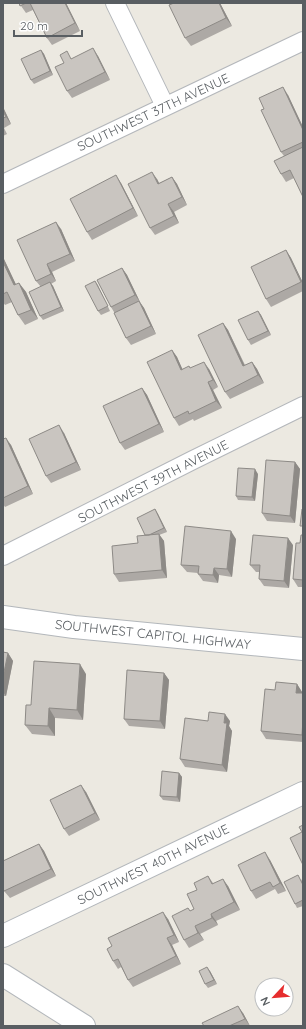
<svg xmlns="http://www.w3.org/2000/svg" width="306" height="1029" font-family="Quicksand,sans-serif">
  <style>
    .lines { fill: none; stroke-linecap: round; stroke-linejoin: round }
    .street-casing { stroke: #b4b7bb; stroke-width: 20 }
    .secondary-casing { stroke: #b3b7bb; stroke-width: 24 }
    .street { stroke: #fff; stroke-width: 18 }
    .secondary { stroke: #fff; stroke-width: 22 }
    .wall { fill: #ada9a5 }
    .shaded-wall { fill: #8d8a86 }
    .building { fill: #c9c5c0; stroke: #8d8a86 }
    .labels { text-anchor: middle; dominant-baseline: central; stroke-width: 3.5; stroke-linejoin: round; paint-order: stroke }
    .street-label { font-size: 13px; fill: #595e62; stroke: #fff }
  </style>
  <rect width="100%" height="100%" fill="#ece9e1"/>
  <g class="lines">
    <!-- street casing -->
    <g class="street-casing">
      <path id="street" d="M115,3L165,106
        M3,184L303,41
        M3,556L193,460L303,406"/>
    </g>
    <!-- secondary casing -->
    <g class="secondary-casing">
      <path id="secondary" d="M3,617L74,627L303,649
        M3,936L303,793
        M3,975L84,1026"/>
    </g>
    <!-- street -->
    <use href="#street" class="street"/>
    <!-- secondary -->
    <use href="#secondary" class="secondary"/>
  </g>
  <!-- wall -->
  <path class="wall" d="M19,3H66L80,31L52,45L47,38L33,10L26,13Z
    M220,3L232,26L191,46L185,38Z
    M41,50L44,54L53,75L34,84L31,80Z
    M98,56L110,80L72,98L67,91L72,59Z
    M288,95L303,127V197L294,178L286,182L281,174L284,156L281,152Z
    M3,107L11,124L4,128L7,134L3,136Z
    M172,177L177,184L187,205L174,212L179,223L155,235L150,228L157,179L159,183Z
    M121,183L138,216L92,240L87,232Z
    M61,229L75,261L52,272L56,281L51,284L53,286L64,311L43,320L40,316L41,287L36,281Z
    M286,250L291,258L303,283V291L271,307L266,299Z
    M3,257L16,285L19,283L26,292L38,319L25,325L18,315L12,302L5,305L3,302Z
    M122,268L127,275L140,302L144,308L156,334L131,345L126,338L114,312L111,307Z
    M95,281L98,285L110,311L101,315L98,311Z
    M258,311L261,315L271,335L251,345L248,340Z
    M223,323L228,330L245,365L252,362L257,369L264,383L230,399L225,392Z
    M172,350L177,357L182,369L191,368L209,369L218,387L213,390L222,408L194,421L193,419L179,426L174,418Z
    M142,388L147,395L164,432L125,450L120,443Z
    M64,433L81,470L51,483L46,476Z
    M3,439L11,445L33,494L5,507L3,504Z
    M295,462L300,469L295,523L267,521L262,513Z
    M258,474L255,501L238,500L236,496Z
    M155,509L158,514L167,532L159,535L164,541L167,578L119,582L114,574L138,543L145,535Z
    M303,535V587H298L293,579L300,543Z
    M236,539L232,577L219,575L218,583L203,581L198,574V573L187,572L181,565Z
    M293,545L289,588L264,586L259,579V572H256L250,565Z
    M3,652L8,653L13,661L6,696H3Z
    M164,673L169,680L165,729L129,726L124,719Z
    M86,674L83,720L55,718V736L32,734L25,725L31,705Z
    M297,684L302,692V693H303V742L266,739L261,731L275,690Z
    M208,721H230L229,726L232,731L227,772L185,767L180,759Z
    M179,773L182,777L180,802L163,800L160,796Z
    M86,792L100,820L69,836L64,829Z
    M39,844L44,851L56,876L10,898L4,891Z
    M270,860L286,891L278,894L275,889L256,899L251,891Z
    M208,876L213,883L228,886L240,910L216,921L218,925L200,934L204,940L189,948L184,940L188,908L190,911L194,909L197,890Z
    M301,879L303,883V906L297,908L295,904Z
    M168,919L179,942L172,945L181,964L133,987L128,980L121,967L118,969L113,961Z
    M210,971L217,984L208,988L205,984Z
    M243,1013L250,1026H204Z"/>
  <!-- shaded-wall -->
  <path class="shaded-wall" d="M65,3H66L80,31L75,23Z
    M219,3H220L232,26L226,18Z
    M93,48L98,56L110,80L105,72Z
    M41,50L44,54L53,75L50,71Z
    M283,87L288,95L303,127V130Z
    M3,107L11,124L6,117L3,111Z
    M152,172L157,179L163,191L158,184Z
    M116,175L121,183L138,216L133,208Z
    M172,177L177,184L187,205L182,197Z
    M168,204L174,212L179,223L174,216Z
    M56,222L61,229L75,261L70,254Z
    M286,250L291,258L303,283V285Z
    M3,257L21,295L14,285L3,262Z
    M47,264L52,272L56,281L51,274Z
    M122,268L127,275L140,302L135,295Z
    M50,282L53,286L64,311L61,307Z
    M19,283L26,292L38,319L31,310Z
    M139,301L144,308L156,334L151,326Z
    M258,311L261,315L271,335L268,331Z
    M223,323L228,330L248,373L243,366Z
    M172,350L177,357L186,377L181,370Z
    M204,362L209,369L218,387L213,380Z
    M252,362L257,369L264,383L258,375Z
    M208,382L213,390L222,408L216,401Z
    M142,388L147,395L164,432L159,424Z
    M59,425L64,433L81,470L76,462Z
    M6,438L11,445L33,494L28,486Z
    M295,462L300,469L295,523L290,516Z
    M255,469L258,474L255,501L252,497Z
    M155,509L158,514L167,532L164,528Z
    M231,531L236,539L232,577L227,569Z
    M159,534L164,541L167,578L162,570Z
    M288,538L293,545L289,588L284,581Z
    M214,568L219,575L218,583L213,575Z
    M8,653L13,661L6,696L3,692V677Z
    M80,664L86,674L83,720L77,710Z
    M164,673L169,680L165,729L160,721Z
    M297,684L302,692L301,700L296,693Z
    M49,708L55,718V736L48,726Z
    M225,714L230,721L229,726L232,731L227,772L222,765L224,723Z
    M303,719V737L302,735Z
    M179,773L182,777L180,802L177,797Z
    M81,785L86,792L100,820L95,813Z
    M39,844L44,851L56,876L51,869Z
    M265,852L270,860L286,891L280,883Z
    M223,879L228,886L240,910L234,902Z
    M163,912L168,919L179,942L174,935Z
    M211,914L216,921L218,925L212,918Z
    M195,926L200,934L204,940L198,933Z
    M167,938L172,945L181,964L176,956Z
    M207,967L210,971L217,984L214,980Z
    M238,1006L243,1013L250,1026L245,1019Z"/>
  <!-- building -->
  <path class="building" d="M19,3H26L20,6Z
    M30,3H65L75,23L47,38Z
    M174,3H219L226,18L185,38L169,5Z
    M93,48L105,72L67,91L55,67L64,63L60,55L67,51L71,59Z
    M41,50L50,71L31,80L21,59Z
    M283,87L303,130V142L281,152L261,110L264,109L259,98Z
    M3,111L6,117L3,118Z
    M303,147V197L290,170L281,174L274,161Z
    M152,172L158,184L172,177L182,197L168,204L174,216L150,228L128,184Z
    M116,175L133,208L87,232L70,199Z
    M56,222L70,254L47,264L51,274L36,281L17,240Z
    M286,250L301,282L266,299L251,267Z
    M3,262L14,285L19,283L31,310L18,315L7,292L3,294Z
    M122,268L135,295L111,307L97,280Z
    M95,281L108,306L98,311L85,286Z
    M50,282L61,307L40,316L29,292Z
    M139,301L151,326L126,338L114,313Z
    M258,311L268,331L248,340L238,320Z
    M223,323L243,366L252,362L258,375L225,392L198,335Z
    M172,350L181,370L189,366L190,368L204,362L213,380L208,382L216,401L189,414L188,411L174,418L147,362Z
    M142,388L159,424L120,443L103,406Z
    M59,425L76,462L46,476L29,439Z
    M6,438L28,486L3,498V439Z
    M266,460L295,462L290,516L262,513Z
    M238,468L255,469L252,497L236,496Z
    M155,509L164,528L149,535H145L137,518Z
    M302,509H303V526H300Z
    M185,526L231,531L227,569L214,568L213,575L198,574L199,566L181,565Z
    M159,534L162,570L114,574L112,546L138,543L137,536Z
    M253,535L288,538L284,581L259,579L260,565H250Z
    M301,535H303V580L293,579L296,543H300Z
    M3,652L8,653L3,677Z
    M34,661L80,664L77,710L49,708L48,726L25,725L26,705H31Z
    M127,670L164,673L160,721L124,719Z
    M276,682L297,684L296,693H303V719L302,735L261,731L265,689L275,690Z
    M209,712L225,714L224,723H227L222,765L180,759L185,718L208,721Z
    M162,771L179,773L177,797L160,796Z
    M81,785L95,813L64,829L50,800Z
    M303,825V865L290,838L302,832L299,827Z
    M39,844L51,869L4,891L3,888V861Z
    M265,852L280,883L273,887L270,882L251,891L238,865Z
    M298,875L303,885V900L295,904L284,882Z
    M208,876L212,884L223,879L234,902L211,914L212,918L195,926L198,933L184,940L172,916L188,908L190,911L194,909L187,894L197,890L194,883Z
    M163,912L174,935L167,938L176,956L128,980L118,959L113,961L107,949L112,946L108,938Z
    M207,967L214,980L205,984L199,971Z
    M238,1006L245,1019L229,1026H204L202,1023Z"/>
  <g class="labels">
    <!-- street labels -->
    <g class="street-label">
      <text transform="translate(153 112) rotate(-25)">SOUTHWEST 37TH AVENUE</text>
      <text transform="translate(153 481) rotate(-27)">SOUTHWEST 39TH AVENUE</text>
      <text transform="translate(153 634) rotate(6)">SOUTHWEST CAPITOL HIGHWAY</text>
      <text transform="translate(153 864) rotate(-26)">SOUTHWEST 40TH AVENUE</text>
    </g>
  </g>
  <!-- border -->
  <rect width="306" height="1029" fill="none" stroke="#595e62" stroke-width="8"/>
  <!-- north arrow -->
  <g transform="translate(274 997) rotate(244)"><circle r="19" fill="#ffffff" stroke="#bdbfc0"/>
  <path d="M0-3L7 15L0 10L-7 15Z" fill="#e62d2e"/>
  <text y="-6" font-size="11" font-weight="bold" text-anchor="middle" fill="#595e62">N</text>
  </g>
  <!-- scale -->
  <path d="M14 30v6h68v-6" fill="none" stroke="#595e62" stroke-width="2"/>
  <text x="20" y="30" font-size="12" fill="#595e62" stroke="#ffffff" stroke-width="3" paint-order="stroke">20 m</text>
</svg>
